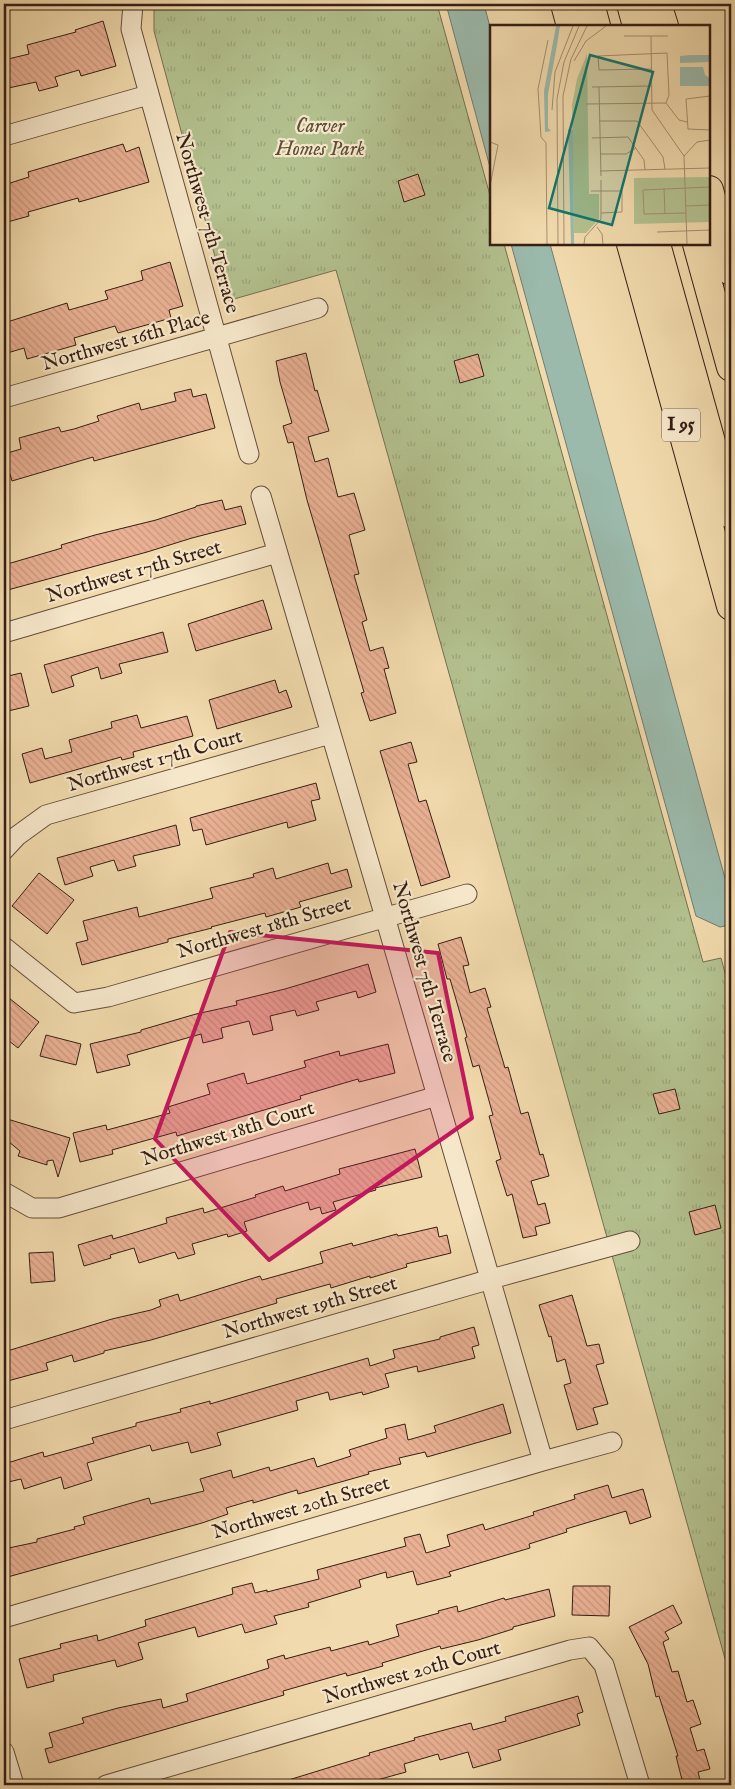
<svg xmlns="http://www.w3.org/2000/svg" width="735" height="1789" font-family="'IM FELL English',serif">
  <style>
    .park { fill: url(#park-tufts); stroke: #747052 }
    .water { fill: #9bbaac; stroke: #727c6f }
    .building { fill: url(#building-back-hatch); stroke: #351e14 }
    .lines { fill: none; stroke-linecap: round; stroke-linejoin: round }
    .minor-casing { stroke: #644d3a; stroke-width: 21 }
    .motorway-casing { stroke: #351e14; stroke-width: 30 }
    .minor { stroke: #f6e7ca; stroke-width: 19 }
    .motorway { stroke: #f1daad; stroke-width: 28 }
    .marked { fill: #c2185b; fill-opacity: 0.2; stroke: #c2185b; stroke-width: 4; stroke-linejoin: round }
    .labels { text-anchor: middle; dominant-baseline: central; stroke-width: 4.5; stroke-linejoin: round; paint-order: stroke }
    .shield { fill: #f6e7ca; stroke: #6f5a4b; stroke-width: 1 }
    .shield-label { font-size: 19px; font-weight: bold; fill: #351e14 }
    .park-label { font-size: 20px; font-style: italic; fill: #5b4f39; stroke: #f6e7ca }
    .street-label { font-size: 20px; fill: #351e14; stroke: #f6e7ca }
    .inset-road { fill: none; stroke: #a68f70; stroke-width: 1 }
    .view { fill: #0f766e; fill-opacity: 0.15; stroke: #0f766e; stroke-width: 2.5 }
    .inset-edge { fill: none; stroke: #351e14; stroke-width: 2.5 }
  </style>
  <defs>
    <pattern id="park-tufts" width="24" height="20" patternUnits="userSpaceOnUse" patternTransform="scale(1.25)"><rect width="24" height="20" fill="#b3c18f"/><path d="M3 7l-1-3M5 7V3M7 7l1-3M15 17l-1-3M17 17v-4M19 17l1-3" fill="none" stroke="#9ba57a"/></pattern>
    <pattern id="building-back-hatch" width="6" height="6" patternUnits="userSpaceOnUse" patternTransform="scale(1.25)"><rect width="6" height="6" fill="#eab194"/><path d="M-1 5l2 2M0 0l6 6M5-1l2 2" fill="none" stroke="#c9987f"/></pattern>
  </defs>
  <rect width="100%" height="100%" fill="#f1daad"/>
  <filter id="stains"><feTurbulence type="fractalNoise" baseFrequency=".004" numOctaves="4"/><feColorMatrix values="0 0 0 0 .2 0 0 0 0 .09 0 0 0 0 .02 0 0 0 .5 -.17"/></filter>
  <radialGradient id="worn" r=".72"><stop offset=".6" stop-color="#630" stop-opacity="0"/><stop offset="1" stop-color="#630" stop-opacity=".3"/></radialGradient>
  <!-- park -->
  <path class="park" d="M154,4H437L491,199V244H504L703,962L721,958L731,995V1680L336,270L227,301L154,31Z"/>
  <!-- water -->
  <path class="water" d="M446,4H484L491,31V171Z
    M511,244H550L728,889H731V925L720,927L696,916Z"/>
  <!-- building -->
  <path class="building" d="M103,21L116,66L81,76L79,70L55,77L58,86L39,91L36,82L4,89V60L29,54L27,45L76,32L75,30Z
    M123,144L126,152L139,147L149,182L79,202L78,198L28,212L29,216L4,223V185L29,177L28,172Z
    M418,174L425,195L404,202L398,181Z
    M170,262L183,306L169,310L171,318L118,333L115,326L74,338L76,345L27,359L24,348L4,354V323L67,303L69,310L108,299L105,291L143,280L141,271Z
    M306,353L315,391L317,390L329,431L308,437L315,462L328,458L338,497L354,493L365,530L349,535L359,574L354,575L367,620L362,622L370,651L383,647L389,668L384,669L396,713L370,721L361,693L364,692L307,500L293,442L288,443L283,426L292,423L280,382L276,361Z
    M478,354L484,376L460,383L454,361Z
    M191,389L193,397L206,394L215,428L94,461L93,457L12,481L4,454L21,449L19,438L59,427L61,432L74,429L99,421L97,416L139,403L141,410L176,401L174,393Z
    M222,500L225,510L241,506L246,524L192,538L147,552L4,591V565L62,548L61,545L95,535L156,520L196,507V506Z
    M263,600L272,629L196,651L188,624Z
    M163,632L168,652L119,664L122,673L101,679L98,667L71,676L74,686L52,693L44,665Z
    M21,673L29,706L4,712V677Z
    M275,680L279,693L286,690L292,707L217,729L209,700Z
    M137,715L141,728L187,716L193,736L133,752L134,757L122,760L121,757L30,783L22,754L42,748L45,759L72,752L69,740L112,728L111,722Z
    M411,742L417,762L408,764L419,802L426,800L450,877L421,886L380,751Z
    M316,783L320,799L311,801L316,820L288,828L287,822L206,845L202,829L193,831L190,818Z
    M176,825L180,845L133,856L136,866L118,871L114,860L90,867L93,876L65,885L57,858Z
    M328,863L331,874L347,869L352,887L299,902L301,907L266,917L265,913L211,927L212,928L168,939V942L82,965L76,943L88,940L83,921L137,907L139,917L213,898L210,888L254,877L253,874L273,868L276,879Z
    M39,873L74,900L47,934L12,906Z
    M461,937L469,965L463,966L470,993L485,988L491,1007L487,1008L505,1068L508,1067L521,1114L528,1112L540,1155L543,1154L549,1176L531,1181L538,1205L545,1203L550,1223L535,1227L537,1235L523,1238L512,1194L507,1196L496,1161L501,1159L489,1116L493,1115L479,1065L473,1067L465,1038L467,1037L450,979H447L438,944Z
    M368,964L376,992L358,998L356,991L316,1002L319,1010L297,1016L295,1010L270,1016L273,1030L253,1035L249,1021L221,1028L223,1038L203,1043L201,1034L127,1055L130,1065L97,1073L90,1044L141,1032V1030L196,1014L237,1005L236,1001L285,989Z
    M4,994L39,1022L18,1048L4,1037Z
    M46,1035L81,1044L76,1065L40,1056Z
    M388,1044L395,1073L359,1082L358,1079L300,1096L301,1099L177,1136L176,1132L112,1150L113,1154L80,1162L73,1133L106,1125L107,1130L170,1113L168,1107L210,1094L207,1084L244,1073L247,1084L306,1067L304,1061L339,1051L340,1056Z
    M675,1089L680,1109L659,1114L653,1094Z
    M4,1118L70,1138L58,1177L53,1160L47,1161V1165L18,1156L20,1151L4,1138Z
    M415,1149L422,1177L375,1188L376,1190L333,1202L336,1210L322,1214L320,1207L310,1210L308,1202L244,1222L247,1231L228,1237L227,1234L192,1244L195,1254L178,1259L175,1252L139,1263L134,1248L110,1255L111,1258L84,1266L78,1245L112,1235L113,1239L167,1223L166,1218L203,1208L204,1213L256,1197L255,1195L283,1186L285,1191L340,1174L339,1169Z
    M715,1205L721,1228L695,1235L689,1212Z
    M437,1227L439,1237L447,1235L451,1253L406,1264L407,1267L370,1278V1276L331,1288L330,1284L276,1299L277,1303L151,1340L104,1351V1353L74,1362L72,1355L46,1363L48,1370L4,1382V1352L112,1319L151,1310L161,1306L159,1300L178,1294L180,1301L260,1276L262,1280L323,1263L320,1252L352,1243L353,1246L397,1234L398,1236Z
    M53,1252L55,1281L31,1283L29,1253Z
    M572,1295L587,1346L599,1344L604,1363L596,1365L608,1404L593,1408L598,1424L577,1430L564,1385L571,1383L565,1359L557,1362L551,1336L549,1337L539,1305Z
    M474,1327L479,1345L472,1347L475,1358L418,1372L417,1366L385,1374L389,1387L363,1395L362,1392L330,1400L328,1392L296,1401L298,1410L217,1433L221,1445L191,1453L188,1442L152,1451L150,1445L87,1463L92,1480L64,1489L61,1477L24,1489L21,1479L4,1483V1464L43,1452L44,1457L94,1443L92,1438L136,1426V1423L181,1412L180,1409L210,1401V1404L368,1358L370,1366L395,1358L393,1350L440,1339V1337Z
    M503,1404L511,1433L427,1457L425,1452L399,1458L401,1464L368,1472L369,1474L298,1494L297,1490L253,1503V1500L226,1508L228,1514L202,1523L4,1578V1549L37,1542V1539L75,1529L74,1527L85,1524L83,1517L149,1498L151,1504L204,1491L200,1479L231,1470L233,1478L269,1467L270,1471L314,1458L317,1467L351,1456L349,1450L387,1438L385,1429L405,1424L408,1440L436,1432L434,1426Z
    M608,1485L612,1498L643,1489L651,1517L630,1524L626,1511L566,1529L567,1532L529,1544L530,1548L449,1572L451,1576L417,1585L413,1571L387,1578L386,1572L359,1580L361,1587L308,1603L309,1607L274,1616L277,1624L245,1633L242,1624L198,1637L195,1627L138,1643L143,1659L117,1667L115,1660L53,1675L54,1681L27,1688L19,1659L61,1648L60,1644L97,1635L98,1641L146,1626L145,1620L233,1594L232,1588L252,1583L255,1593L267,1590V1592L319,1579L317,1570L406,1546L404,1538L420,1534L426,1553L450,1546L447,1535L483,1524L485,1530L534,1515L533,1512L575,1499L574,1495Z
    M573,1586H610L609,1616L572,1615Z
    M549,1589L555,1616L513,1627V1629L478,1640L441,1649L440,1646L382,1663L383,1666L347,1676L346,1673L283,1691L284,1695L49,1763L45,1749L53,1747L49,1733L84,1723L82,1718L118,1708L161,1699L163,1708L188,1701L186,1694L269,1668L267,1660L284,1655L285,1659L330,1647L331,1651L368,1641L369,1645L399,1636L396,1625L439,1613L438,1611L457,1606L458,1612L504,1598L505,1600Z
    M673,1605L682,1623L665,1632L669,1639L663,1642L672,1672L678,1671L687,1702L693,1700L701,1724L690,1728L697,1751L704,1749L710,1769L698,1772L700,1780L683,1784L676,1756H678L659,1696L656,1697L648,1664L629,1627Z
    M578,1696L583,1712L577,1714L580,1725L498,1750L501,1760L473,1768L468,1752L440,1760L438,1754L404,1764L406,1772L359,1785H283L282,1782L370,1755L369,1753L415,1740L414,1738L471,1723L473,1730L506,1721L505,1717Z"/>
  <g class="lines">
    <!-- minor casing -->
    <g class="minor-casing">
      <path id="minor" d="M133,4L131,29L249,454
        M4,136L148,95
        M4,398L318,308
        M261,496L385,917L543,1461
        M4,633L277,553
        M4,850L17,836L46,815L330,734
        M4,947L74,1003L108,997L467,894
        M4,1192L32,1208H59L437,1096
        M4,1420L491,1279L630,1241
        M4,1618L543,1461L612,1442
        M4,1752L14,1785
        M106,1785L570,1650L589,1647L604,1665L640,1785"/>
    </g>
    <!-- motorway casing -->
    <g class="motorway-casing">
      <path id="motorway" d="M565,4L571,26
        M590,4L596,26
        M631,4L637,26
        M657,4L664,26
        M709,190L731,271
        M631,244L731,606
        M656,244L731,514
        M697,244L731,367"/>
    </g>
    <!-- minor -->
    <use href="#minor" class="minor"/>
    <!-- motorway -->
    <use href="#motorway" class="motorway"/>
  </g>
  <!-- marked area -->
  <path class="marked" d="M230,932L438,953L472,1118L269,1260L155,1139Z"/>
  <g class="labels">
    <!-- shield labels -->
    <rect class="shield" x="662" y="408.5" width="38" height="33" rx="4"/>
    <g class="shield-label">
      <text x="681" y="425">I 95</text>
    </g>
    <!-- park labels -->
    <g class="park-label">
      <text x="320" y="126">Carver<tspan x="320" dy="23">Homes Park</tspan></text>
    </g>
    <!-- street labels -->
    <g class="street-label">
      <text transform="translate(207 223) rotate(74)">Northwest 7th Terrace</text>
      <text transform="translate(126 341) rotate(-16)">Northwest 16th Place</text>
      <text transform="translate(134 572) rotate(-16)">Northwest 17th Street</text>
      <text transform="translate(155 761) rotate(-16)">Northwest 17th Court</text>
      <text transform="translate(264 928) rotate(-16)">Northwest 18th Street</text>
      <text transform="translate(424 972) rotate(74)">Northwest 7th Terrace</text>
      <text transform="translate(228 1134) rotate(-17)">Northwest 18th Court</text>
      <text transform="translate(310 1308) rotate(-16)">Northwest 19th Street</text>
      <text transform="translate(301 1508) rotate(-16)">Northwest 20th Street</text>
      <text transform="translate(412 1673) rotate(-16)">Northwest 20th Court</text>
    </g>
  </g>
  <!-- overview -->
  <g transform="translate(490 25)">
    <rect width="220" height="220" fill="#f1daad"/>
    <path d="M220,152V197L144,199V153Z" fill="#b3c18f"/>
    <path d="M97,29L99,169H109V194L96,208H84L82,80L87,54Z" fill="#b3c18f"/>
    <path d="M66,1H70L67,20L58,69V103L61,106L55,107L54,66ZM200,30H220V37L190,38V31ZM190,42H213L215,50L220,53V61H190ZM78,104L83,105L84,219H81Z" fill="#9bbaac"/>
    <path class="inset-road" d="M134,11H178M161,11L162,85L194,131L197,219M84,36L96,16L116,1M161,44L109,45L108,31L177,28L179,70L176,78L189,95L197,97M102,62L162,61M109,62L111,151M220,71L196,74L198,104L220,105M96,79L176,78M62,85L65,47L83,1M109,96H147L173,132L175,144M102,113L138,112L154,135L155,145M0,117L8,120L0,161M110,129H136L146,123M194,131L207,117L220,115M110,146L220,143M174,163L175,189M101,166H132V187L111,188M196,181L220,180M196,188L154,189L153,165L220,162M107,202L112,209L113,219M167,207L220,205M57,219L56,118L51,112L48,64L58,15M68,219L67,74L74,37L89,1M74,219L73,71L81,34L97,1M94,219L95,212L111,194V155"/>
    <path class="view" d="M100,30L163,47L122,200L59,183Z"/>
    <rect width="220" height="220" class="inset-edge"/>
  </g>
  <!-- margin -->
  <rect width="735" height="1789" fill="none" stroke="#f1daad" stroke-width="20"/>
  <rect x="5" y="5" width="725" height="1779" fill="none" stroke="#351e14" stroke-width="2.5"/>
  <rect x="10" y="10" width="715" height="1769" fill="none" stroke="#351e14"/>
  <rect width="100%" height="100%" filter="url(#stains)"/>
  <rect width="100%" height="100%" fill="url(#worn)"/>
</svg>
